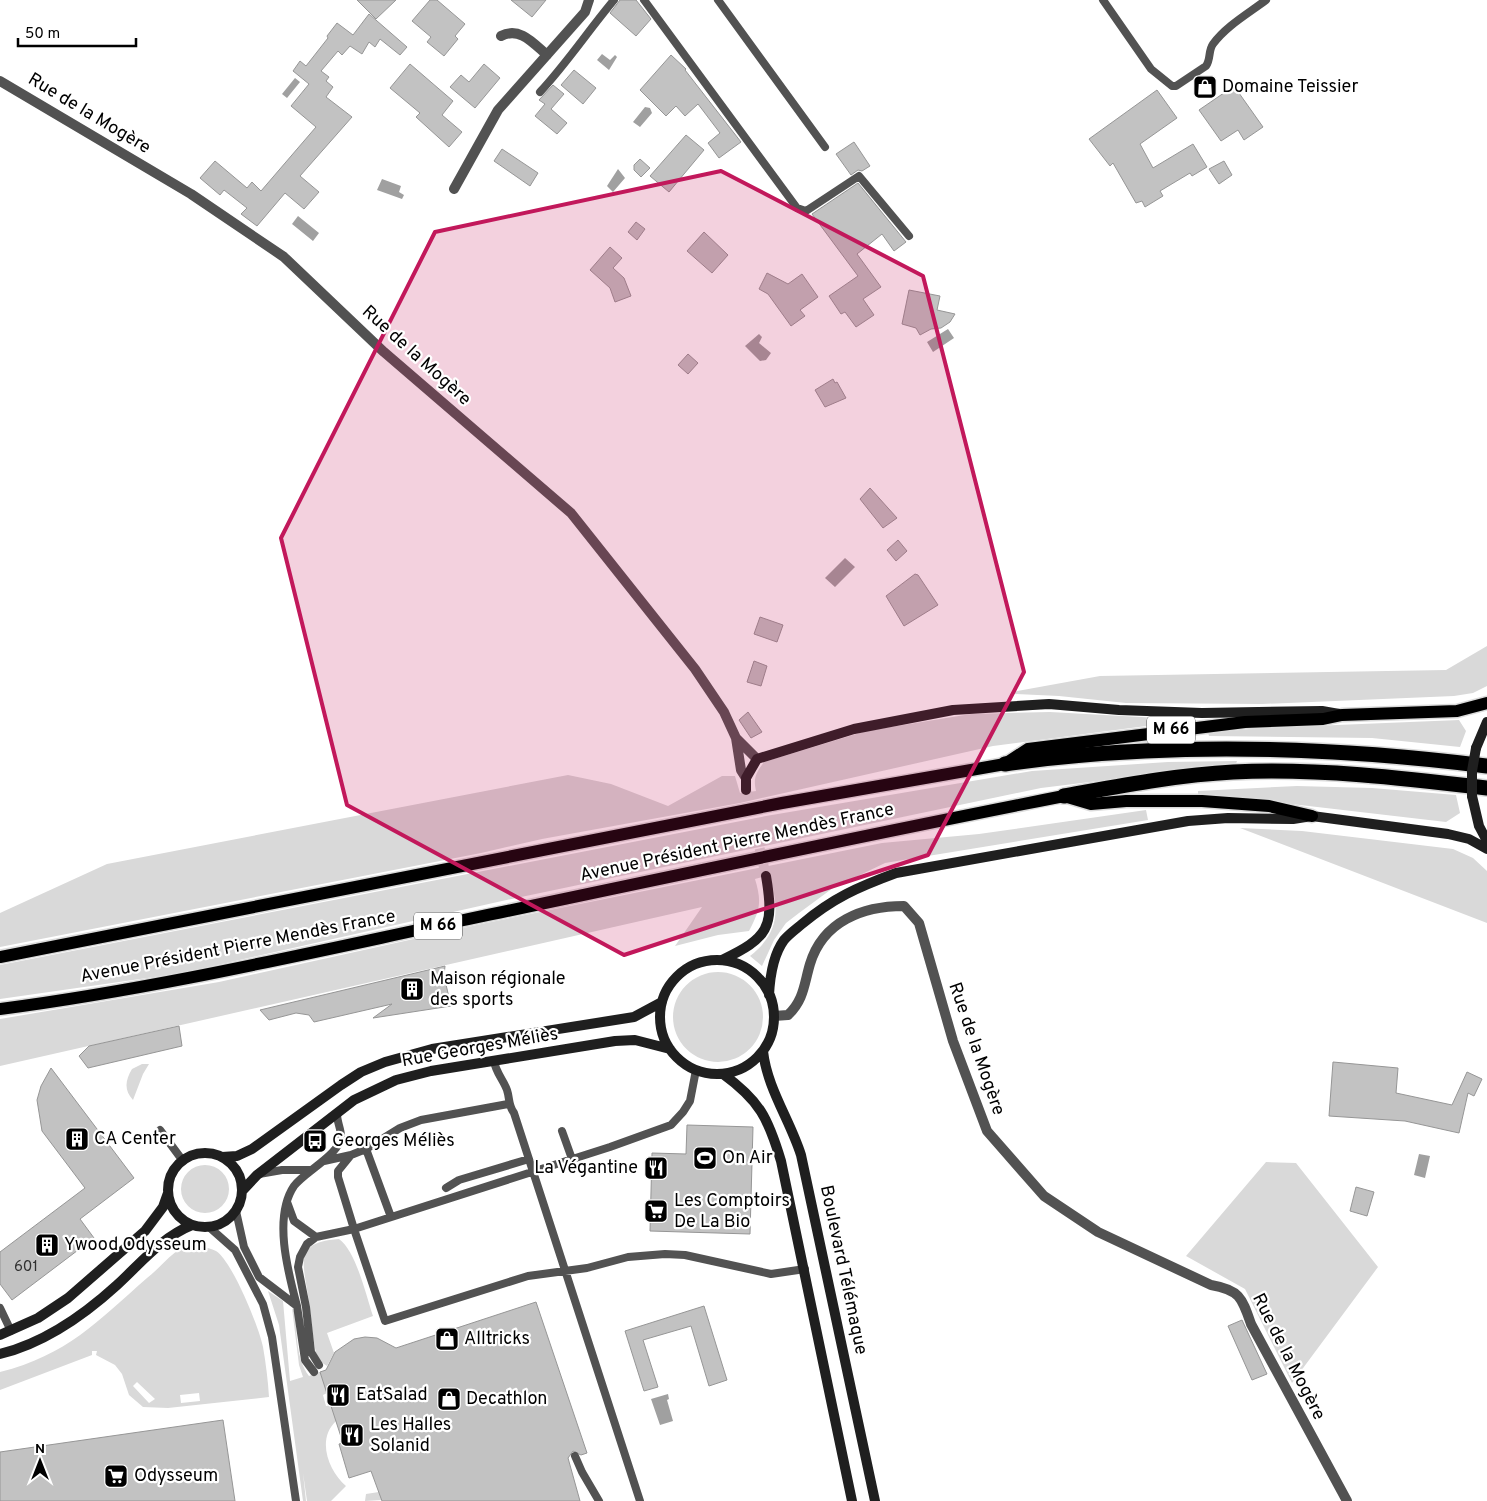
<svg xmlns="http://www.w3.org/2000/svg" width="1487" height="1501" font-family="Overpass,sans-serif">
  <style>
    .green { fill: #d9d9d9; fill-rule: evenodd }
    .water { fill: #a0a0a0 }
    .building { fill: #c2c2c2; stroke: #969696 }
    .lines { fill: none; stroke-linecap: round; stroke-linejoin: round }
    .secondary-tunnel { stroke: #d9d9d9; stroke-width: 10; stroke-dasharray: 10 5; stroke-linecap: butt }
    .primary-casing { stroke: #dbdbdb; stroke-width: 15 }
    .highway-casing { stroke: #dbdbdb; stroke-width: 18 }
    .lane { stroke: #525252; stroke-width: 8 }
    .street { stroke: #525252; stroke-width: 10 }
    .secondary { stroke: #1f1f1f; stroke-width: 10 }
    .primary { stroke: #000; stroke-width: 12 }
    .highway { stroke: #000; stroke-width: 15 }
    .secondary-bridge { stroke: #1f1f1f; stroke-width: 10 }
    .marked { fill: #c2185b; fill-opacity: 0.2; stroke: #c2185b; stroke-width: 4; stroke-linejoin: round }
    .labels { text-anchor: middle; dominant-baseline: central; stroke-width: 4.5; stroke-linejoin: round; paint-order: stroke }
    .number-label { font-size: 15px; fill: #303030 }
    .shield { fill: #fff; stroke: #4c4c4c; stroke-width: 1 }
    .shield-label { font-size: 16px; font-weight: bold; fill: #000 }
    .poi-label { font-size: 18px; fill: #000; stroke: #fff; text-anchor: start }
    .street-label { font-size: 18px; fill: #000; stroke: #fff }
  </style>
  <rect width="100%" height="100%" fill="#fff"/>
  <!-- green -->
  <path class="green" d="M1487,646V686L1473,693L1454,696L1262,704L1126,703L1059,696L1015,694L1012,692L1100,676L1446,670Z
    M1050,712L1177,719V722L993,746L740,803L542,839L481,853L0,947V913L107,864L568,775L611,784L668,806L722,776H735L740,793L756,791C753,778 756,773 764,762L866,731L971,714Z
    M1459,720L1466,731L1460,747L1372,738L1209,736L1208,733L1261,728Z
    M1237,761L1236,764L1041,788L502,901L182,973L0,999V965L766,816L1032,771L1168,762Z
    M1297,786L1372,788L1456,795L1460,813L1446,822L1222,796H1198V791Z
    M1146,810L1148,820L885,863L833,888L799,913L786,923L774,940L762,966L750,956C780,932 779,911 770,875L755,879C762,902 760,910 749,931L718,935L675,946L702,907L0,1066V1019L219,982L486,923L882,843L979,834Z
    M1240,828L1302,831L1453,849L1473,858L1487,871V923Z
    M673 1017a45 45 0 1 1 90 0a45 45 0 1 1-90 0Z
    M142,1064H149L143,1074L133,1100C124,1090 125,1081 132,1069Z
    M1266,1162L1296,1163L1378,1267L1292,1383L1245,1289L1186,1256Z
    M181 1189a24 24 0 1 1 48 0a24 24 0 1 1-48 0Z
    M339,1239C356,1251 366,1295 373,1316L327,1333L334,1353L327,1366L321,1362L316,1353C312,1334 311,1315 308,1295C303,1262 294,1242 339,1239Z
    M185,1246C195,1247 207,1246 216,1251C232,1261 259,1327 263,1347C266,1364 268,1381 269,1397L168,1408L143,1407L129,1395L122,1374L115,1365L96,1355L97,1351H92V1355L0,1390V1372C67,1355 97,1322 147,1278C159,1269 172,1252 185,1246ZM137,1382L155,1399L149,1403L133,1386ZM199,1393L200,1401L181,1403L180,1395Z
    M268,1291L283,1301L290,1381L303,1377L299,1365L292,1308L295,1313C297,1334 296,1359 309,1376L320,1372L327,1393L323,1395L326,1406L331,1405L336,1421C316,1440 329,1471 346,1486L331,1501H307L303,1473L306,1501H303L279,1325Z
    M379,1492L382,1500L365,1501L366,1494Z"/>
  <!-- water -->
  <path class="water" d="M602,54L610,60L615,55L617,57L609,70L597,60Z
    M295,78L300,82L287,98L282,94Z
    M645,107L650,108L652,113L640,127L633,122Z
    M618,169L625,178L613,192L607,186Z
    M382,179L401,186L399,192L404,195L402,199L377,190Z
    M298,216L319,233L313,241L292,224Z
    M948,329L954,338L933,352L927,342Z
    M759,334L762,337L759,343L771,353L766,360L760,361L745,346Z
    M845,558L855,567L835,587L825,578Z
    M1419,1154L1430,1156L1425,1178L1414,1175Z
    M668,1394L669,1399L667,1400L673,1421L660,1425L651,1399Z"/>
  <!-- building -->
  <path class="building" d="M357,0H396L376,19Z
    M430,0H437L465,24L455,36L458,39L444,56L427,42L431,37L412,21Z
    M511,0H546L532,17Z
    M620,0H636L651,19L636,36L610,13Z
    M369,14L407,47L400,55L380,39L375,47L369,42L362,54L350,46L342,55L338,51L321,71L329,77L326,81L333,87L326,97L352,117L300,176L319,192L304,209L285,193L257,226L241,214L247,208L224,190L220,195L200,178L215,161L247,188L252,182L261,191L316,127L291,106L309,84L293,71L300,61L306,66L328,38L327,36L337,23L353,35Z
    M671,55L686,69L685,70L741,142L719,158L708,143L720,133L698,104L685,116L676,106L666,116L640,90Z
    M410,64L453,101L442,115L462,132L449,147L416,117L420,113L390,88Z
    M484,64L500,78L475,108L450,87L461,75L469,82Z
    M574,70L596,88L583,104L561,85Z
    M553,85L564,94L551,109L567,123L557,134L535,116L545,104L539,100Z
    M1234,86L1263,127L1244,140L1238,130L1221,141L1199,110Z
    M1157,90L1177,118L1140,144L1153,168L1193,144L1207,167L1192,176L1190,173L1160,191L1163,196L1145,207L1142,201L1136,203L1113,163L1110,166L1089,139Z
    M686,135L704,150L669,192L650,176Z
    M854,142L870,166L862,171L858,170L851,175L836,154Z
    M502,149L538,173L530,186L494,161Z
    M640,159L650,168L641,177L634,170V165Z
    M1224,161L1232,175L1219,184L1209,169Z
    M858,183L906,242L894,251L882,234L857,254L881,287L863,299L874,315L856,327L845,312L841,314L829,296L858,276L812,214Z
    M636,222L645,229L637,240L628,232Z
    M704,232L728,255L712,273L687,251Z
    M610,247L622,258L613,268L624,278L631,296L615,302L610,288L590,270Z
    M767,273L788,284L802,274L818,297L800,310L805,316L791,326L768,294L759,289Z
    M909,290L940,296L937,310L955,314L950,322L941,328L931,329L920,335L916,328L902,324Z
    M688,354L698,363L688,374L678,365Z
    M833,379L835,383L837,382L846,398L825,407L815,390Z
    M870,488L897,518L883,528L860,499Z
    M898,540L907,551L896,561L887,550Z
    M915,574L918,575L938,605L904,626L886,596Z
    M760,617L783,625L777,642L754,634Z
    M754,661L767,666L761,686L747,682Z
    M748,712L762,732L751,738L739,720Z
    M445,966L444,976L451,1006L373,1018L392,1004L314,1022L309,1015L296,1013L269,1020L260,1010Z
    M179,1026L182,1046L88,1068L79,1056L89,1046Z
    M1333,1062L1398,1068L1396,1093L1452,1105L1467,1072L1482,1079L1474,1096L1468,1093L1459,1133L1405,1121L1329,1116Z
    M51,1068L134,1178L80,1219L94,1238L12,1300L0,1284V1252L85,1188L42,1131L37,1100L41,1086Z
    M687,1125L753,1127L750,1234L650,1231L652,1153L686,1154Z
    M1356,1187L1374,1192L1367,1216L1350,1211Z
    M536,1302L587,1453L581,1455L573,1451L568,1458L580,1501H382L371,1471L349,1478L339,1444L343,1443L320,1372L326,1370L335,1352L354,1339L365,1337L377,1338L396,1348Z
    M704,1306L727,1380L709,1386L691,1326L643,1340L658,1387L644,1391L625,1331Z
    M1242,1320L1267,1374L1252,1380L1228,1326Z
    M223,1420L235,1501H0V1452Z"/>
  <g class="lines">
    <!-- secondary-tunnel -->
    <path class="secondary-tunnel" d="M746,790L766,876"/>
    <!-- primary casing -->
    <g class="primary-casing">
      <path id="primary" d="M0,957L782,803L1005,764L1028,749L1245,722L1323,719L1342,715L1457,711L1487,703
        M0,1009C153,989 304,954 455,922C658,879 860,836 1064,796L1091,804L1126,801H1202L1269,806L1312,816"/>
    </g>
    <!-- highway casing -->
    <g class="highway-casing">
      <path id="highway" d="M1005,764C1165,741 1327,746 1487,766
        M1064,796C1120,786 1176,775 1233,772C1317,768 1403,778 1487,788"/>
    </g>
    <!-- lane -->
    <path class="lane" d="M644,0L797,208L806,211L859,176L909,236
      M718,0L825,147
      M1103,0L1151,69L1172,86H1176L1206,66C1211,59 1208,51 1213,44C1226,26 1249,13 1266,0
      M540,92C567,63 588,31 614,0
      M494,1061C496,1073 503,1079 507,1090C510,1099 508,1105 514,1113L640,1501
      M696,1070L690,1101L683,1112L671,1125L610,1147L354,1229L385,1321L528,1276L587,1268L628,1257L665,1254L685,1255L771,1274L805,1269
      M160,1130L183,1161
      M562,1131L572,1159
      M366,1149L391,1217
      M324,1161L351,1155L366,1149L400,1128L421,1120L508,1104
      M259,1174L282,1170H310
      M446,1188L459,1180L529,1159
      M287,1202L294,1221L316,1237
      M236,1211L244,1247L259,1277L297,1306L305,1360L314,1372
      M209,1227L235,1250L263,1304L272,1337L296,1501
      M297,1306C288,1272 273,1217 294,1186C304,1172 341,1154 341,1136C341,1129 337,1122 337,1114
      M0,1308L11,1331
      M319,1365L311,1352L306,1307L298,1267L300,1257L307,1244L316,1237L354,1229L338,1177V1171L351,1155
      M575,1456L582,1472L599,1501"/>
    <!-- street -->
    <path class="street" d="M501,36C520,26 534,44 547,55
      M0,81L191,194L284,257L384,352L571,513L695,669L724,712L736,738L741,770L746,778
      M454,189L498,110L585,12L589,0
      M736,738L757,759
      M774,1016L788,1015C804,1000 804,984 810,964C823,921 863,906 904,906L919,923L953,1041L987,1131L1044,1196L1098,1232L1211,1285C1240,1290 1242,1298 1251,1324L1347,1501"/>
    <!-- secondary -->
    <path class="secondary" d="M1476,748L1487,722
      M746,790V778L757,759L854,729L953,710L1049,704L1119,710L1202,713L1322,711L1339,714
      M1472,796L1479,826L1487,841
      M722,960C768,938 775,928 766,876
      M660 1017a57 57 0 1 1 114 0a57 57 0 1 1-114 0Z
      M769,995C770,976 773,955 784,940C789,934 796,929 802,924C833,898 858,887 896,873L1188,821L1228,818L1293,819L1312,816L1448,834L1469,839L1487,849
      M763,1051C767,1088 790,1120 801,1155L875,1501
      M723,1074C760,1101 768,1118 781,1161L852,1501
      M168 1190a37 37 0 1 1 74 0a37 37 0 1 1-74 0Z
      M222,1157L237,1156L252,1149L341,1085L361,1072L385,1062L432,1049L634,1017L662,1002
      M242,1191L257,1175L354,1100L396,1080L431,1071L615,1041L635,1040L670,1049
      M0,1335L38,1318L68,1298L145,1231L163,1207L168,1193
      M0,1354C45,1343 83,1316 117,1285C141,1263 162,1237 192,1225"/>
    <!-- primary -->
    <use href="#primary" class="primary"/>
    <!-- highway -->
    <use href="#highway" class="highway"/>
    <!-- secondary-bridge -->
    <path class="secondary-bridge" d="M1472,796V771L1476,748"/>
  </g>
  <!-- marked area -->
  <path class="marked" d="M721,171L923,276L1024,672L928,855L624,955L347,805L281,538L435,232Z"/>
  <!-- icons -->
  <defs>
    <g id="shop-square" transform="scale(1.25)"><rect x="-9" y="-9" width="18" height="18" rx="4" fill="#000" stroke="#fff"/><path d="M-5-2.5h2.3a2.7 3.5 0 0 1 5.4 0H5L5.5 6h-11ZM-1.5-2.5h3a1.5 2.3 0 0 0-3 0Z" fill="#fff"/></g>
    <g id="building-square" transform="scale(1.25)"><rect x="-9" y="-9" width="18" height="18" rx="4" fill="#000" stroke="#fff"/><path d="M-4-6H4V6H1V3H-1V6H-4ZM-2.5-4.3h1.7v1.8h-1.7ZM.8-4.3h1.7v1.8H.8ZM-2.5-1h1.7V.8h-1.7ZM.8-1h1.7V.8H.8Z" fill="#fff"/></g>
    <g id="bus-square" transform="scale(1.25)"><rect x="-9" y="-9" width="18" height="18" rx="4" fill="#000" stroke="#fff"/><path d="M-5-6H5V4H4V6H2V4H-2V6H-4V4H-5ZM-3.5-4V0h7V-4ZM-3.5 1.2v1.5H-2V1.2ZM2 1.2v1.5H3.5V1.2Z" fill="#fff"/></g>
    <g id="stadium-square" transform="scale(1.25)"><rect x="-9" y="-9" width="18" height="18" rx="4" fill="#000" stroke="#fff"/><path d="M0-5a6.5 5 0 1 0 0 10a6.5 5 0 1 0 0-10ZM-3.5-1.8h7v3.6h-7Z" fill="#fff"/></g>
    <g id="restaurant-square" transform="scale(1.25)"><rect x="-9" y="-9" width="18" height="18" rx="4" fill="#000" stroke="#fff"/><path d="M-5-6h1v4h1v-4h1v4h1v-4h1v5L-1.5 .5V6h-2V.5L-5-1ZM5-6V6H3V1.5H1.5Q1.5-4 5-6Z" fill="#fff"/></g>
    <g id="supermarket-square" transform="scale(1.25)"><rect x="-9" y="-9" width="18" height="18" rx="4" fill="#000" stroke="#fff"/><path d="M-6-5.5h2.5l.6 2H6L4.5 2H-2.5L-4.4-4H-6ZM-1.5 3.2a1.3 1.3 0 1 0 .1 0ZM3 3.2a1.3 1.3 0 1 0 .1 0Z" fill="#fff"/></g>
  </defs>
  <g fill-rule="evenodd">
    <use href="#shop-square" x="1205" y="87"/>
    <use href="#building-square" x="412" y="989"/>
    <use href="#building-square" x="77" y="1139"/>
    <use href="#bus-square" x="315" y="1141"/>
    <use href="#stadium-square" x="705" y="1158"/>
    <use href="#restaurant-square" x="656" y="1168"/>
    <use href="#supermarket-square" x="656" y="1211"/>
    <use href="#building-square" x="47" y="1245"/>
    <use href="#shop-square" x="447" y="1339"/>
    <use href="#restaurant-square" x="338" y="1395"/>
    <use href="#shop-square" x="449" y="1399"/>
    <use href="#restaurant-square" x="352" y="1435"/>
    <use href="#supermarket-square" x="116" y="1476"/>
  </g>
  <g class="labels">
    <!-- number labels -->
    <g class="number-label">
      <text x="26" y="1267">601</text>
    </g>
    <!-- shield labels -->
    <g class="shield">
      <rect x="1147" y="716.5" width="48" height="27" rx="4"/>
      <rect x="414" y="912.5" width="48" height="27" rx="4"/>
    </g>
    <g class="shield-label">
      <text x="1171" y="730">M 66</text>
      <text x="438" y="926">M 66</text>
    </g>
    <!-- poi labels -->
    <g class="poi-label">
      <text x="1222" y="87">Domaine Teissier</text>
      <text x="430" y="979">Maison régionale<tspan x="430" dy="21">des sports</tspan></text>
      <text x="94" y="1139">CA Center</text>
      <text x="332" y="1141">Georges Méliès</text>
      <text x="722" y="1158">On Air</text>
      <text x="638" y="1168" text-anchor="end">La Végantine</text>
      <text x="674" y="1201">Les Comptoirs<tspan x="674" dy="21">De La Bio</tspan></text>
      <text x="64" y="1245">Ywood Odysseum</text>
      <text x="464" y="1339">Alltricks</text>
      <text x="356" y="1395">EatSalad</text>
      <text x="466" y="1399">Decathlon</text>
      <text x="370" y="1425">Les Halles<tspan x="370" dy="21">Solanid</tspan></text>
      <text x="134" y="1476">Odysseum</text>
    </g>
    <!-- street labels -->
    <g class="street-label">
      <text transform="translate(89 114) rotate(31)">Rue de la Mogère</text>
      <text transform="translate(416 356) rotate(42)">Rue de la Mogère</text>
      <text transform="translate(737 843) rotate(-12)">Avenue Président Pierre Mendès France</text>
      <text transform="translate(238 947) rotate(-11)">Avenue Président Pierre Mendès France</text>
      <text transform="translate(480 1048) rotate(-10)">Rue Georges Méliès</text>
      <text transform="translate(976 1049) rotate(71)">Rue de la Mogère</text>
      <text transform="translate(843 1270) rotate(78)">Boulevard Télémaque</text>
      <text transform="translate(1288 1357) rotate(63)">Rue de la Mogère</text>
    </g>
  </g>
  <!-- north arrow -->
  <g transform="translate(40 1461)" stroke="#ffffff" stroke-width="4" paint-order="stroke">
  <path d="M0-4L9 19L0 12L-9 19Z" fill="#000000"/>
  <text y="-8" font-size="14" font-weight="bold" text-anchor="middle" fill="#000000">N</text>
  </g>
  <!-- scale -->
  <path d="M18 38v8h118v-8" fill="none" stroke="#000000" stroke-width="2.5"/>
  <text x="25" y="38" font-size="15" fill="#000000" stroke="#ffffff" stroke-width="4" paint-order="stroke">50 m</text>
</svg>
